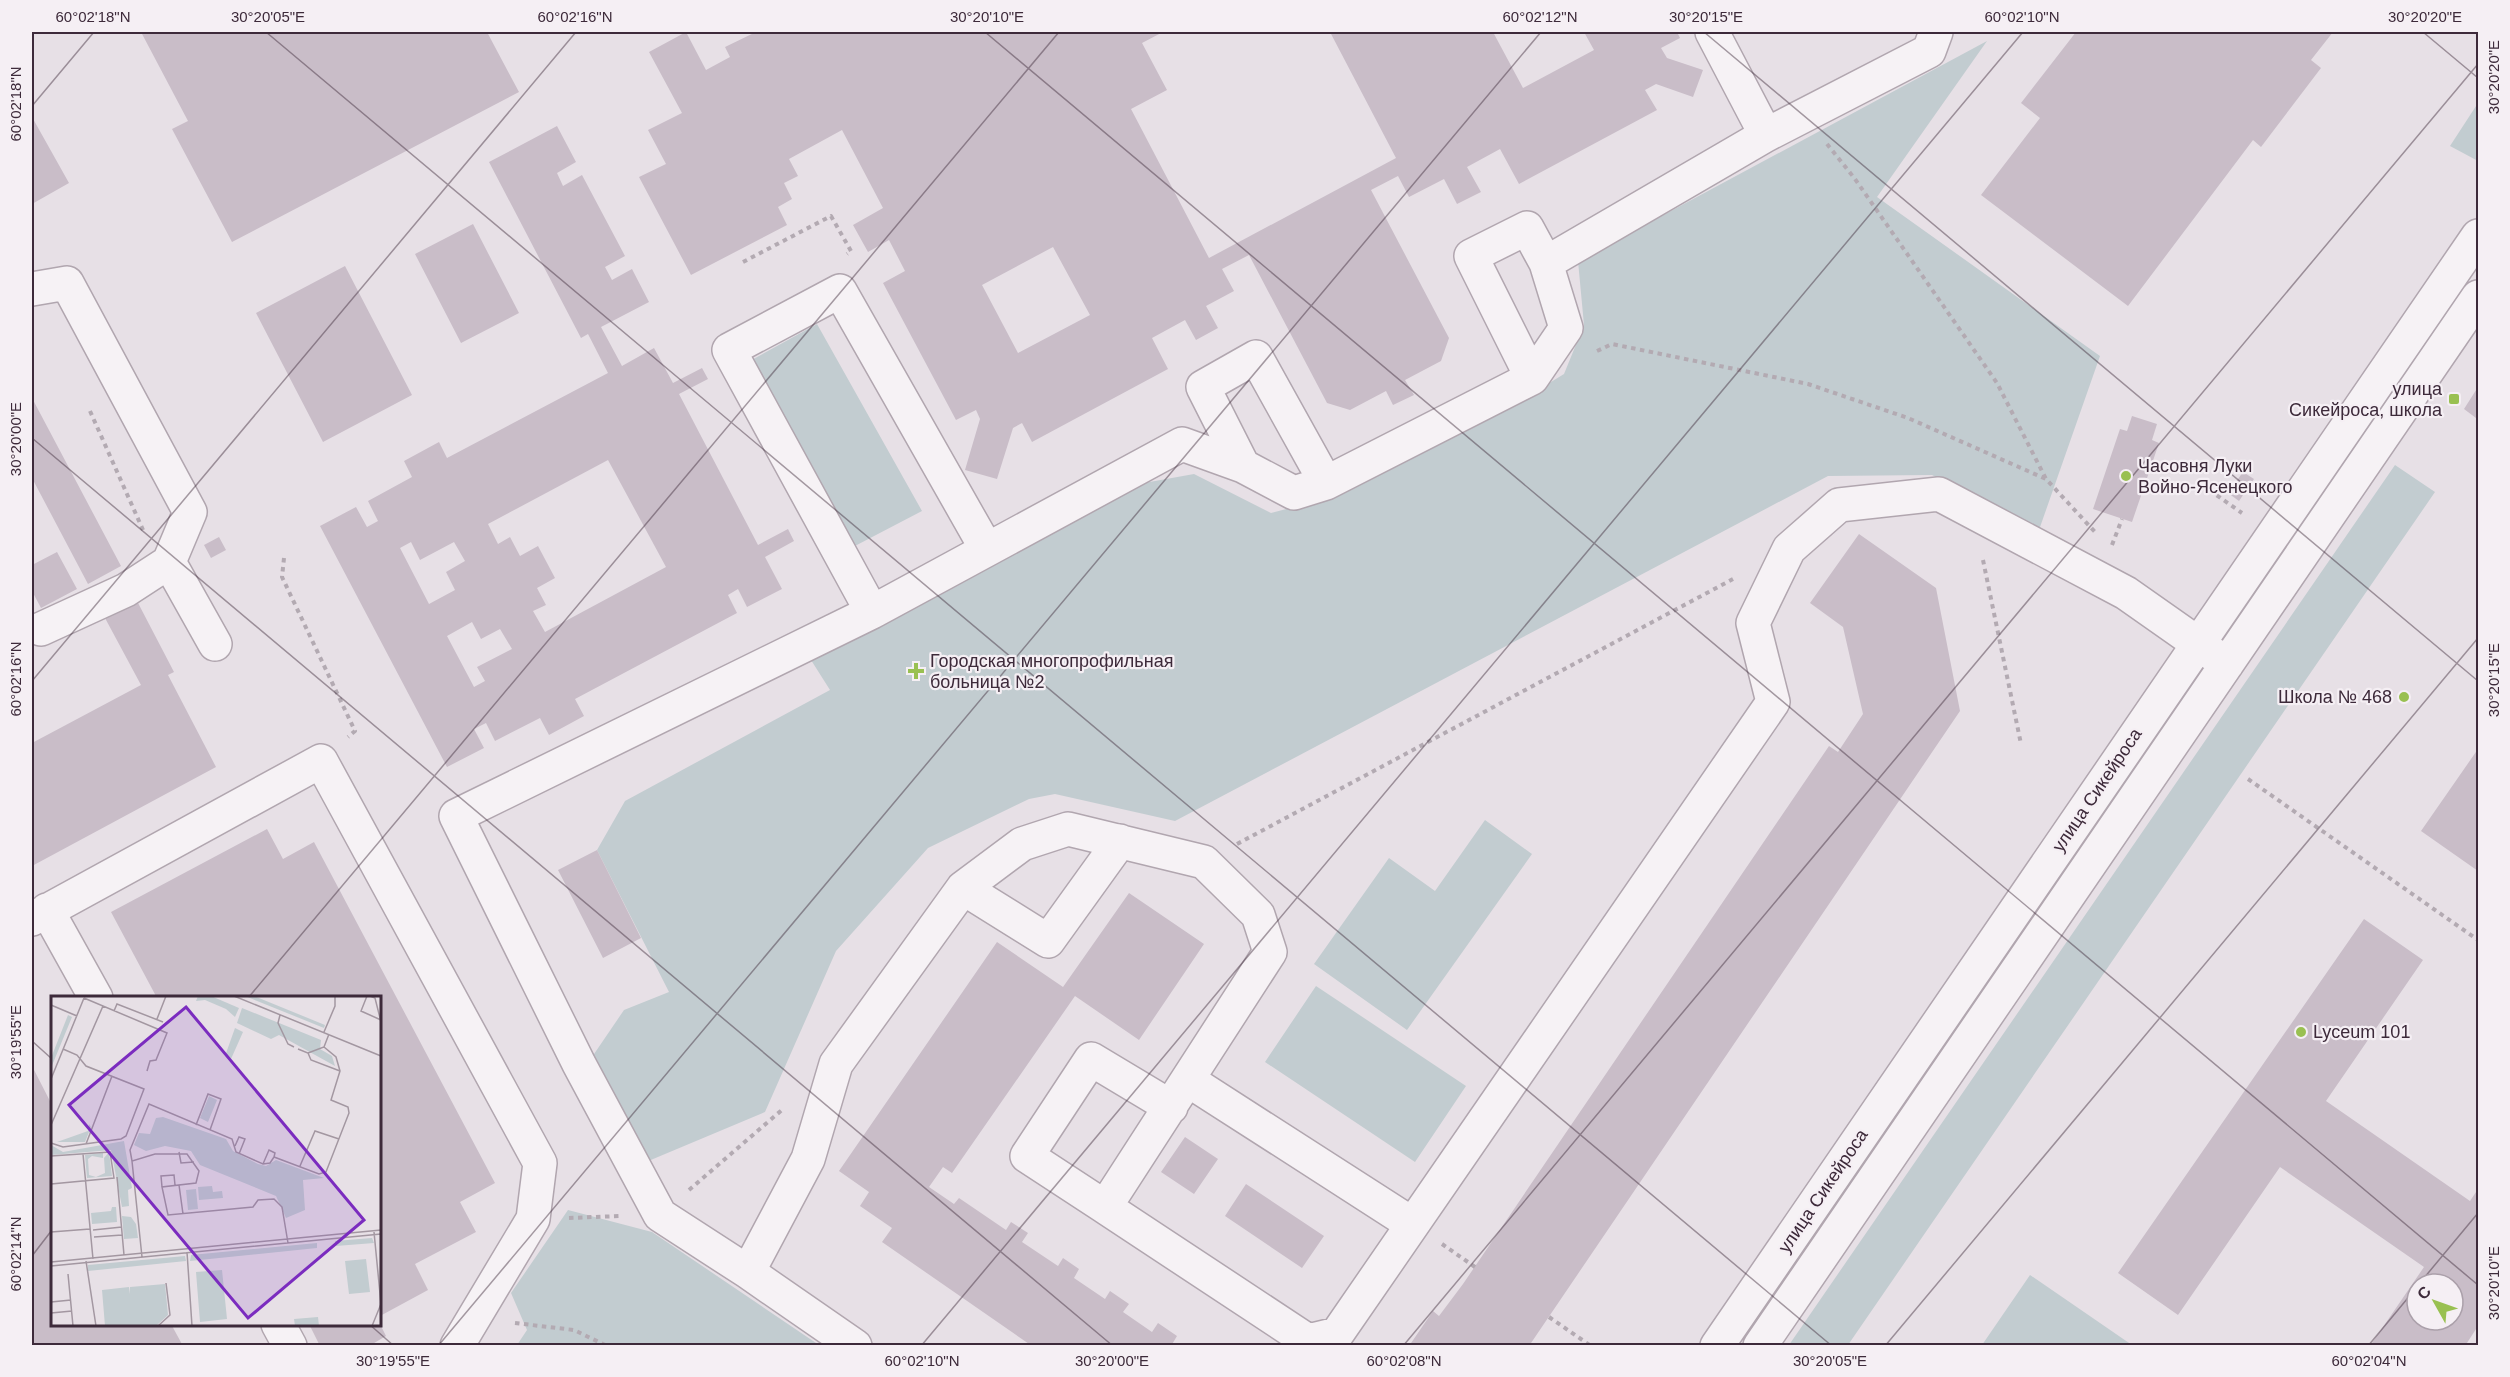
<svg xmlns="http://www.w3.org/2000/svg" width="2510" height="1377" font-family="Arial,sans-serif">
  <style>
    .green { fill: #c2ccd0 }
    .building { fill: #c9bdc8; fill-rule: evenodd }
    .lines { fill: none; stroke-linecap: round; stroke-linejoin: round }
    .minor-casing { stroke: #b1a6af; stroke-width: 36 }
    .path { stroke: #b3aab2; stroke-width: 4; stroke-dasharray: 4.5 4.5; stroke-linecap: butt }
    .minor { stroke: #f6f2f5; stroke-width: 33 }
    .ticks { fill: none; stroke: #3d2a3a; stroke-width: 1.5; stroke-opacity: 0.45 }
    .poi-dot { fill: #99c051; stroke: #f5eff4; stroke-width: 2 }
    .labels { text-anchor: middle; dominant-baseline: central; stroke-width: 4.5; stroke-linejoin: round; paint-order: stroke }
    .poi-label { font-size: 18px; fill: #3d2a3a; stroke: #f5eff4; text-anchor: start }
    .street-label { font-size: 18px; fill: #3d2a3a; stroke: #f5eff4 }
    .inset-road { fill: none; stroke: #a397a1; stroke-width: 1.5 }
    .view { fill: #7b2cbf; fill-opacity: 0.15; stroke: #7b2cbf; stroke-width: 3 }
    .inset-edge { fill: none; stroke: #3d2a3a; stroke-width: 3 }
    .neatline { fill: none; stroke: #3d2a3a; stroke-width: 2 }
    .ticks-label { font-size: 15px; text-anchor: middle; fill: #3d2a3a }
  </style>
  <rect width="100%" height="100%" fill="#e7e0e6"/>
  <!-- green -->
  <path class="green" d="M1987,41L1877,197L2100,356L2039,530L1932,475L1828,476L1175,821L1055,794L1029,799L928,848L836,951L765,1112L646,1162L592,1057L624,1010L669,992L597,850L625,801L830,690L811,660L1144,483L1194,474L1271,513L1336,496L1502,412L1564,374L1584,325L1578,261Z
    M2478,103V161L2450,146Z
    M817,324L922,511L853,547L748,362Z
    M2395,465L2435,492L1848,1345H1789Z
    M1485,820L1532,854L1407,1030L1314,964L1389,858L1435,891Z
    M1316,986L1466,1086L1415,1162L1265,1062Z
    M568,1210L652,1232L819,1345H517L527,1330L511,1293Z
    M2030,1275L2132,1345H1982Z"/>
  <!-- building -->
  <path class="building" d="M141,32H487L519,92L232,242L172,129L188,121Z
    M686,32L706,70L730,57L725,47L756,32H1163L1142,43L1167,90L1131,109L1209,258L1396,158L1330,32H1493L1523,88L1594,50L1584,32H1677L1680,38L1661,48L1667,58L1703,70L1693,97L1656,84L1645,90L1657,110L1519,184L1500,149L1467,167L1481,192L1457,204L1444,179L1409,197L1398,176L1371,190L1449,338L1441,361L1405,380L1414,395L1393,405L1386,391L1350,410L1327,403L1249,255L1222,269L1234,291L1206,306L1218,328L1196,340L1185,320L1152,338L1168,369L1032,442L1022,423L1013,428L997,479L965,470L980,419L976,410L956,420L883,283L905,271L889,240L868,252L853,225L883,208L842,130L789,159L798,176L784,183L792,199L778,207L787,225L691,275L639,177L666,164L648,130L682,113L649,52ZM1053,247L1090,315L1018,353L982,285Z
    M2076,32H2333L2311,60L2321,68L2261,147L2253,140L2128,306L1981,195L2040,118L2021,103Z
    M32,117L69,183L32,204Z
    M557,126L576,162L557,173L563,186L582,175L625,256L605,267L612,280L632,269L649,302L601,327L622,366L654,348L673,383L702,368L708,379L679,394L758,545L788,529L794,541L765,557L782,589L747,607L738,589L728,595L737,613L575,699L584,716L549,735L540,718L495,741L486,723L474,729L484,748L447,767L320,526L356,507L367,527L378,521L368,501L412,477L404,461L439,442L447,458L608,373L588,334L581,338L489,162ZM608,460L666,567L545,632L533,611L546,605L537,588L555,578L538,546L520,556L510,537L498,544L488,524ZM411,542L420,560L454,542L465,561L446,572L455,590L429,604L400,548ZM472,622L481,639L500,629L512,649L477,667L485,681L474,687L447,636Z
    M473,224L519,313L461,343L415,254Z
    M345,266L412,395L323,442L256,313Z
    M2478,387V414L2476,418L2464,409Z
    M32,398L121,566L88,584L32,478Z
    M2132,416L2157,424L2152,440L2159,443L2132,522L2093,509L2120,429L2127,431Z
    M2243,472L2254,479L2239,501L2228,493Z
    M1859,534L1936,588L1960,711L1529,1346H1409L1433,1311L1439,1316L1463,1284L1829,746L1838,752L1863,714L1843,627L1810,603Z
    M219,537L226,550L211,558L204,545Z
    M57,552L77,589L41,608L32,591V565Z
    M137,601L174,672L168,675L216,767L32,866V743L141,685L105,618Z
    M2478,749V871L2421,831Z
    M267,829L283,859L314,842L495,1183L460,1202L476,1232L415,1264L428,1290L380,1316V998H157L111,912Z
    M597,850L641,938L603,958L558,870Z
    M1129,893L1204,944L1139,1040L1075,996L952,1173L943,1167L929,1187L954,1204L959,1198L1006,1230L1011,1222L1028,1233L1022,1242L1058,1266L1063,1258L1079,1269L1074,1278L1105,1299L1110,1291L1129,1304L1123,1312L1152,1332L1158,1323L1177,1336L1171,1346H1032L882,1242L892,1228L860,1206L869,1192L839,1171L997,942L1063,987Z
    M2364,919L2423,960L2326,1101L2470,1201L2478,1189V1326L2465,1346H2370L2424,1267L2280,1167L2178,1315L2118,1273ZM2417,1284H2453V1320H2417Z
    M32,1066L52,1105V1324H171L183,1346H32Z
    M1185,1137L1218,1159L1194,1194L1161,1172Z
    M1246,1184L1324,1236L1302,1268L1225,1216Z
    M309,1324H380L386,1336L369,1346H320Z"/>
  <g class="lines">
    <!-- minor casing -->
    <g class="minor-casing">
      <path id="minor" d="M1712,32L1766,135
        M32,289L67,283L190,512L169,562L215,644
        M1532,378L1471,256L1527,228L1546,263
        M1243,466L1203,387L1256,357L1326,483
        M872,612L729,350L840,291L986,548
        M41,629L126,590L169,562
        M963,888L1048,941L1120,841
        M47,910L96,998
        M32,919L321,761L540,1163L533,1219L457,1346
        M1188,1080L1412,1224
        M1105,1207L1027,1156L1091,1059L1171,1107
        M748,1272L660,1215L579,1064L456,816L872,612L1182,444L1243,466L1294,493L1326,483L1532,378L1566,328L1546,263L1766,135L1929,51L1936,32
        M278,1324L290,1346
        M855,1346L748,1272L808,1159L836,1064L963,888L1022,844L1068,829L1204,862L1258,915L1270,952L1105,1207L1308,1341L1337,1334L1773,702L1753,623L1789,549L1839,505L1939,494L2126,593L2227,664
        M1717,1346L2478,236
        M1760,1346L2478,297"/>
    </g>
    <!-- path -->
    <path class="path" d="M1827,144L1855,179L1997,383L2046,479
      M743,262L831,216L851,251L847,254
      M1597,351L1612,344L1808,384L1908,418L2046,479L2095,532
      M90,411L143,530
      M2202,485L2242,513
      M2112,545L2122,519
      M284,558L282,577L355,731L348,737
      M1983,560L2021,744
      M2248,779L2478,940
      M1237,844L1733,579
      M689,1190L783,1109
      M569,1218L619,1216
      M1442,1244L1475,1267
      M1549,1317L1591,1346
      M515,1323L574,1330L607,1346"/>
    <!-- minor -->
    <use href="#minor" class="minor"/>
  </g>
  <!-- ticks -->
  <path class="ticks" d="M266,32L1832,1346M985,32L2478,1285M1704,32L2478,681M2423,32L2478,78M32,106L94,32M32,438L1113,1346M32,681L576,32M248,998L1059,32M32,1041L52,1059M32,1256L52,1230M2419,1284L2478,1213M369,1324L394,1346M438,1346L1541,32M921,1346L2023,32M1403,1346L2478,64M1885,1346L2478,638M2368,1346L2417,1287"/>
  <!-- markers -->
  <g class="poi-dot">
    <rect x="2448" y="393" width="12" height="12" rx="3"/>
    <circle cx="2126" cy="476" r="6"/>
    <path d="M913 662h6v6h6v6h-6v6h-6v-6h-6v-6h6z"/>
    <circle cx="2404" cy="697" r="6"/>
    <circle cx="2301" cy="1032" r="6"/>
  </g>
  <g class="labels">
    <!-- poi labels -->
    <g class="poi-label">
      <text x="2442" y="389" text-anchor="end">улица<tspan x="2442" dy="21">Сикейроса, школа</tspan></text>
      <text x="2138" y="466">Часовня Луки<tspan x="2138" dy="21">Войно-Ясенецкого</tspan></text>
      <text x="930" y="661">Городская многопрофильная<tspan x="930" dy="21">больница №2</tspan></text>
      <text x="2392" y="697" text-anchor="end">Школа № 468</text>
      <text x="2313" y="1032">Lyceum 101</text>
    </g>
    <!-- street labels -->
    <g class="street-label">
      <text transform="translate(2097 790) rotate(-56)">улица Сикейроса</text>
      <text transform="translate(1823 1191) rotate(-56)">улица Сикейроса</text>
    </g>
  </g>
  <!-- overview -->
  <g transform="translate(51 996)">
    <rect width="330" height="330" fill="#e7e0e6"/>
    <path d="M147,0H160L188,12L184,21L175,13L154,4L145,5ZM194,0H203L274,29L273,32ZM191,12L270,44L269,53L281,60L284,70L228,39L220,43L186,27ZM17,19L21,21L0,72V62ZM184,32L192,36L180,63L174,60ZM158,100L166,104L157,126L149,122ZM112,121L175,143L182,155L207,168L215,170L225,164L273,182L252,184L254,214L235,222L225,200L149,169L140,155L114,150L95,155L83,149L88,137L99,138L105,122ZM38,128L40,131L34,146H6L37,135ZM73,145L81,192L77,194L78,210L71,211L60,154L0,159V149L12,156ZM58,156L61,180L36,182L34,159L52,157V162L41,160L37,163L38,179L45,181L54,177L53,162ZM161,190L162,196L171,195L172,202L148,204L147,191ZM145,193L147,213L137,214L135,194ZM61,211H65L66,226L41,228L40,217L60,215ZM71,220L80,221L85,228L87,242L73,243ZM321,242L323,247L285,250L284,245ZM266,247V252L139,265L140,259ZM134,260L135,265L37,275V269ZM315,263L319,296L298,298L294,265ZM171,274L176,323L149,326L145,276ZM114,288L117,319L105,330H54L51,294L78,291L79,298V291ZM267,321L268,330H244L243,323Z" fill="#c2ccd0"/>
    <path class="inset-road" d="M183,0L330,60M316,0L310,15L330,24M319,0L324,2L330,26M33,2L116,37L105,64L99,65L96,75M0,9L26,20M63,15L66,8L112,26M229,19L227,27L237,48L243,51M106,23L115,0M273,36L284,10V0M247,53L257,57L260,64L289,75M257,57L273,51L278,38M0,83L33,2M0,129L52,10M145,129L157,98L170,103L159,134M0,147L12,151L70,143L75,140L93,93L35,70L26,59L12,53M35,148L61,80M184,150L188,141L194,143L188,158M128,156L130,167L143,166M32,158L42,263M0,160L59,156L63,182L0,188M81,165L79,154L98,108L181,143L185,156L212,168L219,167L223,161L268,178L275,176L298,117L297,111L280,104L289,75L285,61L273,51M212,168L218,154L224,157L223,161M249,170L264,135L288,143M66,181L73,259M128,189L132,218M111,191L110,180L123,179L124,189M42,234L71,231M0,236L39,233M43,241L71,239M136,256L141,330M91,261L81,165L104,158H136L148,175L145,187L111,191L117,219L202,211L207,204L223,203L231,211L237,247M35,265L45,330M0,266L330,234M0,270L330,238M17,278L22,330M0,306L20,304M0,317L21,315M107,330L119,319L115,287M321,330L330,308L323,236"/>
    <path class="view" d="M135,11L313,224L197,322L18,109Z"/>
    <rect width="330" height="330" class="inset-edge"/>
  </g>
  <!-- border -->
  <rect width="2510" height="1377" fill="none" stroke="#f5eff4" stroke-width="66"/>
  <!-- north arrow -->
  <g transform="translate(2435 1302) rotate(310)"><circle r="28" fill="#f5eff4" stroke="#aba0aa" stroke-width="1.5"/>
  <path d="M0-4.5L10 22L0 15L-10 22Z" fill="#99c051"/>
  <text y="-9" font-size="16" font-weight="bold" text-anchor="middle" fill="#3d2a3a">С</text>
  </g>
  <rect x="33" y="33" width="2444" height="1311" class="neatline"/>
  <g class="ticks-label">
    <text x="93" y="22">60°02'18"N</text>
    <text x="268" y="22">30°20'05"E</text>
    <text x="575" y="22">60°02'16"N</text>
    <text x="987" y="22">30°20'10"E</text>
    <text x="1540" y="22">60°02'12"N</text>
    <text x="1706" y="22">30°20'15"E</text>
    <text x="2022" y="22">60°02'10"N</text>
    <text x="2425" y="22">30°20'20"E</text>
    <text transform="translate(2494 77) rotate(-90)" y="5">30°20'20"E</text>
    <text transform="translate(16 104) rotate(-90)" y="5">60°02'18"N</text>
    <text transform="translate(16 439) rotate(-90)" y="5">30°20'00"E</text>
    <text transform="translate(16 679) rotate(-90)" y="5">60°02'16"N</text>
    <text transform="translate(2494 680) rotate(-90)" y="5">30°20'15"E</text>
    <text transform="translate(16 1042) rotate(-90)" y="5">30°19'55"E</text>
    <text transform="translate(16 1254) rotate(-90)" y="5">60°02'14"N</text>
    <text transform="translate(2494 1283) rotate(-90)" y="5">30°20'10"E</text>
    <text x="393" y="1366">30°19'55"E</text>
    <text x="922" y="1366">60°02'10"N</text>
    <text x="1112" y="1366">30°20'00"E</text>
    <text x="1404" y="1366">60°02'08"N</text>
    <text x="1830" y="1366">30°20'05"E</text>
    <text x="2369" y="1366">60°02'04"N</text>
  </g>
</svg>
